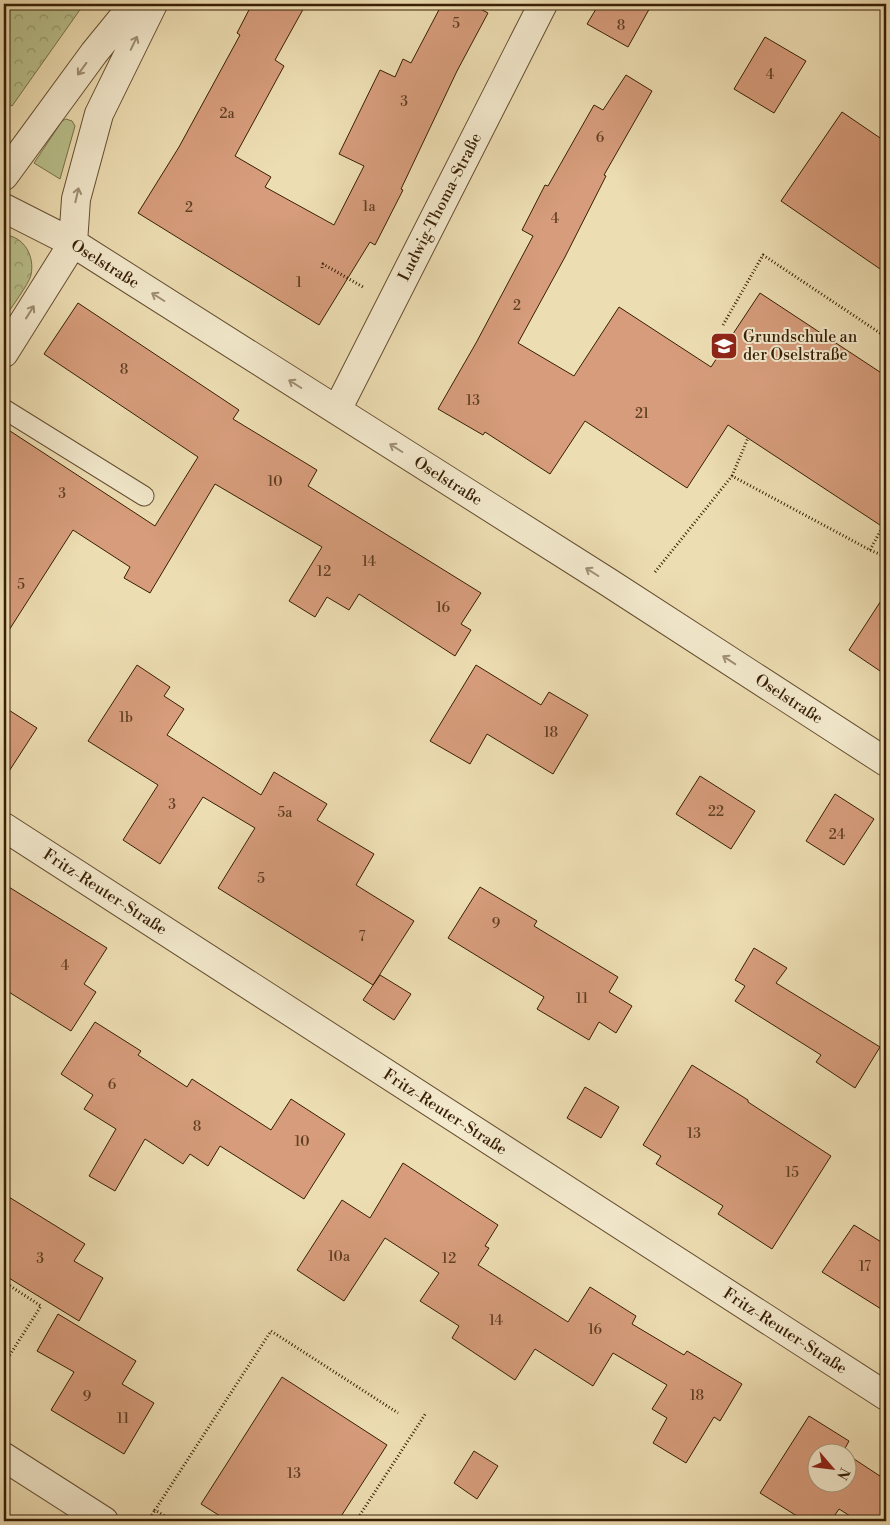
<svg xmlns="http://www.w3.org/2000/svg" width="890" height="1525" font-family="'Libre Bodoni',serif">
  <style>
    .grass { fill: #b9c08c; stroke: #787048 }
    .park { fill: url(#park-crowns); stroke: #787048 }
    .building { fill: #d69c7b; stroke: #381f04 }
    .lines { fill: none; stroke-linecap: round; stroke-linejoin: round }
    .service-casing { stroke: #654e30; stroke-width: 21 }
    .minor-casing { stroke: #654e30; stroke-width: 30 }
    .path { stroke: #381f04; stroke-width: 3; stroke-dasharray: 1 2.5; stroke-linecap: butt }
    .service { stroke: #f3e9cd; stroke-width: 19 }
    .minor { stroke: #f3e9cd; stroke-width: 28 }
    .oneway { stroke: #9f8e73 }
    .labels { text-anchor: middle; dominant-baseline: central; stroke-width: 4; stroke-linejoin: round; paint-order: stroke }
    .number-label { font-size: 14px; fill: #603e22 }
    .street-label { font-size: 16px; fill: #381f04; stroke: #f3e9cd }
    .poi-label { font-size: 16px; fill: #381f04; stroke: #f3e9cd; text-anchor: start }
  </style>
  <defs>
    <pattern id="park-crowns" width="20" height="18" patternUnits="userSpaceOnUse" patternTransform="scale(1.25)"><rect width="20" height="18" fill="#b9c08c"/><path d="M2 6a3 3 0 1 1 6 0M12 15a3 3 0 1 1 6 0" fill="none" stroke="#979b70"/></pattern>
  </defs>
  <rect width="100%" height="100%" fill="#edddb2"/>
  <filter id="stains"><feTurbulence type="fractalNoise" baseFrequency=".004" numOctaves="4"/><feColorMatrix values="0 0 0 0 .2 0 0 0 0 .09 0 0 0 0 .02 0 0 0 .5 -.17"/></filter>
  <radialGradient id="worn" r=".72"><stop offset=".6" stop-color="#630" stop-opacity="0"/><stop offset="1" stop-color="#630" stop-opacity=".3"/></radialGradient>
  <!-- grass -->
  <path class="grass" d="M66,119L72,121L75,126L60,179L34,163L62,121Z"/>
  <!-- park -->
  <path class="park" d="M4,4H84L12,106L4,101Z
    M4,235C24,236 35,256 31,275C29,284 10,309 4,319Z"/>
  <!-- building -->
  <path class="building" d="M252,4H306L275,60L284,66L235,156L271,177L265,187L334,225L364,166L339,154L380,70L395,77L403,59L411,63L442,4H471L488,13L457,71L401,189L403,190L375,245L370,242L319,325L138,213L179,147L240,35L237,33Z
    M599,4H652L628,47L587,24Z
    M765,37L806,61L774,113L734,89Z
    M626,75L652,91L604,175L606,176L565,257L518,343L574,376L619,307L711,367L760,293L886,376V529L728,425L687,488L585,421L550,474L485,432L483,435L438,409L476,343L533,236L522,230L545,185L548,186L594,105L603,110Z
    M842,112L886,142V273L781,201Z
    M78,303L239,410L233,419L317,470L308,486L481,593L461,624L471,630L455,656L359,594L349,610L327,597L315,617L289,601L322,547L215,484L150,593L124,578L130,567L73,530L4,638V427L155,526L198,457L44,354Z
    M886,593V675L849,650Z
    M137,665L170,687L164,696L184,709L167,735L261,795L274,772L327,804L317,820L374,854L356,885L414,921L373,985L218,888L255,828L203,797L160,864L123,840L158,785L88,741Z
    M476,665L541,705L549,692L588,715L553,774L487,734L470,764L430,741Z
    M4,707L37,728L4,779Z
    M700,776L755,811L731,849L676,814Z
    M835,794L874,819L844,865L806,841Z
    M4,884L107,948L84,984L96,992L71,1031L4,989Z
    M480,887L537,921L534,926L618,977L609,992L632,1006L616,1033L599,1022L589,1040L537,1009L544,997L448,938Z
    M754,948L787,968L776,983L880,1047L855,1088L816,1062L821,1055L735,1001L745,986L735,980Z
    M380,975L411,994L394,1020L363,1000Z
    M95,1022L141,1051L138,1055L187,1087L192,1079L271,1130L291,1099L345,1134L304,1199L220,1146L208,1166L190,1154L183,1164L145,1139L115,1191L89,1176L116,1129L84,1109L93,1095L61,1074Z
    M692,1065L748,1100V1102L831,1156L772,1249L718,1214L723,1206L656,1164L661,1156L643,1145Z
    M585,1087L619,1107L601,1138L567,1118Z
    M403,1163L498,1225L485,1246L489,1248L478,1265L568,1322L590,1287L636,1316L632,1324L684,1355L687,1351L742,1384L720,1421L714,1417L686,1463L653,1443L667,1418L652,1409L667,1385L613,1353L593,1386L535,1349L515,1380L452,1338L459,1326L420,1301L439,1273L385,1238L344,1301L297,1270L342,1200L370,1218Z
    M4,1194L85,1244L74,1261L103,1278L79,1321L4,1275Z
    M854,1225L886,1245V1312L822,1272Z
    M58,1314L136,1361L122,1384L154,1403L124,1454L51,1410L74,1372L37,1351Z
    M282,1377L387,1445L338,1521H228L201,1504Z
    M809,1416L849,1441L843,1452H818V1482H848V1455L886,1480V1521H858L839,1509L831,1521H805L760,1493Z
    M474,1451L498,1466L477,1499L454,1483Z"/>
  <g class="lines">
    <!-- service casing -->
    <g class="service-casing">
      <path id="service" d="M4,409L144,496"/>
    </g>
    <!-- minor casing -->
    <g class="minor-casing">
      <path id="minor" d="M4,176L94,53L134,4
        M4,208L73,243L608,582L886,762
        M4,353L73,243L76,199L99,114L153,4
        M337,410L543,4
        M4,827L886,1396
        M4,1457L104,1521"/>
    </g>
    <!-- path -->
    <path class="path" d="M322,268L323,264L363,287
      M723,325L763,255L886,337
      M732,476L748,438
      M870,550L883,526
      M655,572L732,476L870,550L886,557
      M4,1282L41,1306L4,1364
      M148,1521L155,1510
      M173,1521L155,1510L271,1331L398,1413
      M356,1521L426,1413"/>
    <!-- service -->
    <use href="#service" class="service"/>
    <!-- minor -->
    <use href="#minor" class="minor"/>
  </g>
  <!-- one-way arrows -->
  <defs><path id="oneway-shaft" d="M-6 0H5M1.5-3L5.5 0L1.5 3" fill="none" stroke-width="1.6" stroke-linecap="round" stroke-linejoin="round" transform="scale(1.25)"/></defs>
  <g class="oneway">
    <use href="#oneway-shaft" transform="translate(134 43) rotate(-64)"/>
    <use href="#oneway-shaft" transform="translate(82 69) rotate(126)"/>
    <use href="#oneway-shaft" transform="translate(77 195) rotate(-77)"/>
    <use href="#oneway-shaft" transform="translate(158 297) rotate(-148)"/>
    <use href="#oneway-shaft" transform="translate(30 312) rotate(-58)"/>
    <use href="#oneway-shaft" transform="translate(295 384) rotate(-148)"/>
    <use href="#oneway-shaft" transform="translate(396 448) rotate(-148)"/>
    <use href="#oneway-shaft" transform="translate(592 572) rotate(-148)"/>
    <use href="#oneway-shaft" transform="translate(729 660) rotate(-147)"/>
  </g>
  <!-- icons -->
  <defs>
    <g id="school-square" transform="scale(1.4375)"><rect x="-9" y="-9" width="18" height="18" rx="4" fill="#8f2418" stroke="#f3e9cd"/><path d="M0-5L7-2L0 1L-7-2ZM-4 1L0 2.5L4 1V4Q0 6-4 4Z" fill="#fff"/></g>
  </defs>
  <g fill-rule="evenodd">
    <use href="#school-square" x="724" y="346"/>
  </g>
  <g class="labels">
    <!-- number labels -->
    <g class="number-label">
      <text x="456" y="24">5</text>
      <text x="621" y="26">8</text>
      <text x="770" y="75">4</text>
      <text x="404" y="102">3</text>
      <text x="227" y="114">2a</text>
      <text x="600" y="138">6</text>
      <text x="369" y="207">1a</text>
      <text x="189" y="208">2</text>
      <text x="555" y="219">4</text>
      <text x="299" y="283">1</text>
      <text x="517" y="306">2</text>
      <text x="124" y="370">8</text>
      <text x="473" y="401">13</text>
      <text x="642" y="414">21</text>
      <text x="275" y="482">10</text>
      <text x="62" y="494">3</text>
      <text x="369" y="562">14</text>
      <text x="324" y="572">12</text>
      <text x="21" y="585">5</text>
      <text x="443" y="608">16</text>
      <text x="126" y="718">1b</text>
      <text x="551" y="733">18</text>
      <text x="172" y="805">3</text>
      <text x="716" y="812">22</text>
      <text x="285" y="813">5a</text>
      <text x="837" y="835">24</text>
      <text x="261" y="879">5</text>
      <text x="496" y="924">9</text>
      <text x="362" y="937">7</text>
      <text x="65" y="966">4</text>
      <text x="582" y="999">11</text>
      <text x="112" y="1085">6</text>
      <text x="197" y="1127">8</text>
      <text x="694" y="1134">13</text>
      <text x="302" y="1142">10</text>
      <text x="792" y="1173">15</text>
      <text x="339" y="1257">10a</text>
      <text x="40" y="1259">3</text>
      <text x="449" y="1259">12</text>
      <text x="865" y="1267">17</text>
      <text x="496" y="1321">14</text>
      <text x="595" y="1330">16</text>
      <text x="697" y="1396">18</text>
      <text x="87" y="1397">9</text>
      <text x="123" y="1419">11</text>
      <text x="294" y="1474">13</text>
    </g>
    <!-- street labels -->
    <g class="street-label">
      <text transform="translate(440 207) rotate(-63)">Ludwig-Thoma-Straße</text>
      <text transform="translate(105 264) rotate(32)">Oselstraße</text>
      <text transform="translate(448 481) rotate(32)">Oselstraße</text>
      <text transform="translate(789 699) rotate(33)">Oselstraße</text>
      <text transform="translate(105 892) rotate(33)">Fritz-Reuter-Straße</text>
      <text transform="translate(445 1112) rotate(33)">Fritz-Reuter-Straße</text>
      <text transform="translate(785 1331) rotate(33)">Fritz-Reuter-Straße</text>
    </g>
    <!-- poi labels -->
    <g class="poi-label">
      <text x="743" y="337">Grundschule an<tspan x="743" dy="18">der Oselstraße</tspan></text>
    </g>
  </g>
  <!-- margin -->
  <rect width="890" height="1525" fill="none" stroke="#edddb2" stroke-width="20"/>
  <rect x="5" y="5" width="880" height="1515" fill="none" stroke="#381f04" stroke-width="2.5"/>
  <rect x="10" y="10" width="870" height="1505" fill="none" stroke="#381f04"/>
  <!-- north arrow -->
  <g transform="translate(832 1468) rotate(118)"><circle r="24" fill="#f3e9cd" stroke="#a8987d"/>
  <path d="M0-4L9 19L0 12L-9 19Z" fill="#8f2418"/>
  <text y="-8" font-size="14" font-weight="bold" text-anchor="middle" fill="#381f04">N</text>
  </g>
  <rect width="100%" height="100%" filter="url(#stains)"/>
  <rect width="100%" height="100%" fill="url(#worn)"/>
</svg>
